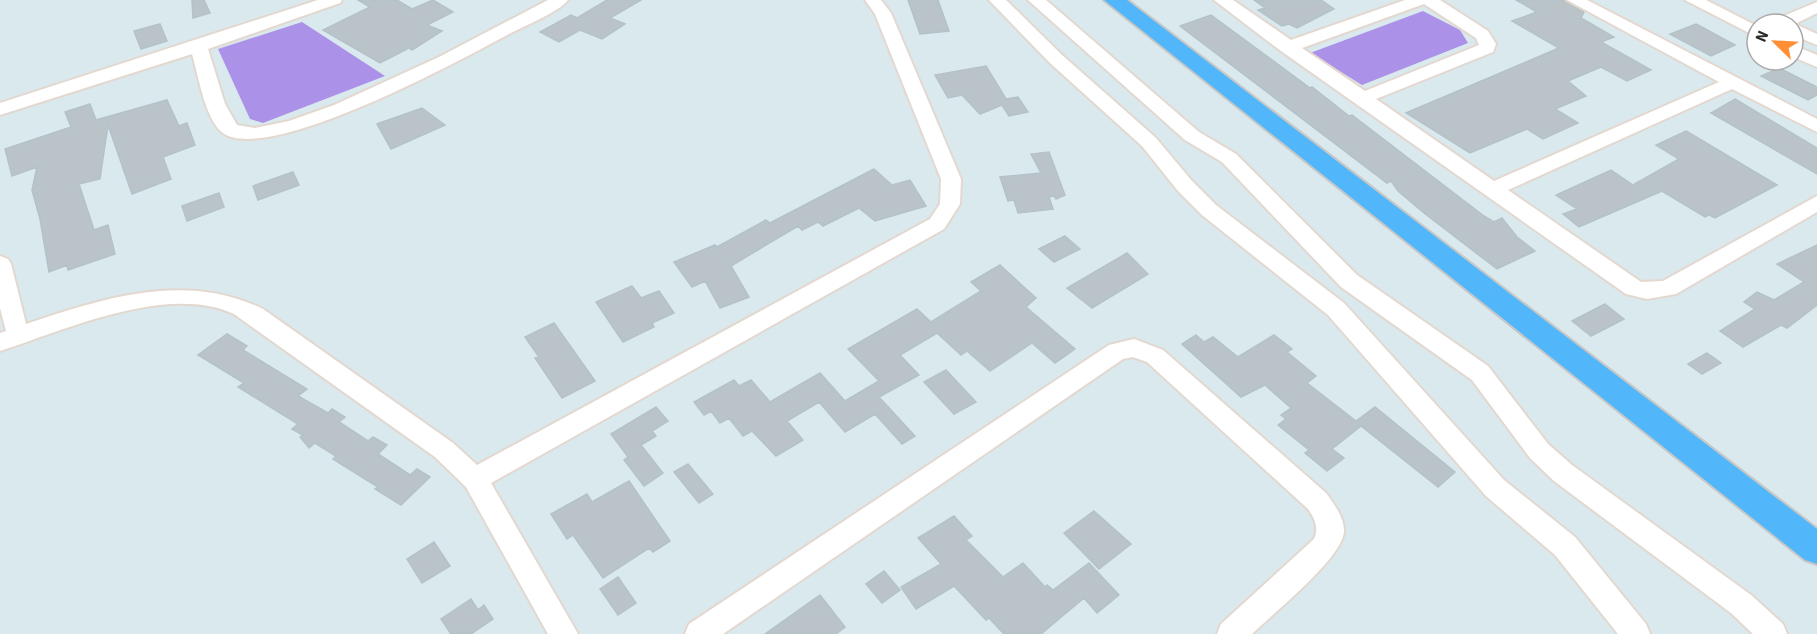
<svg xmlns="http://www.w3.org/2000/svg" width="1817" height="634" font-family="'Source Sans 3',sans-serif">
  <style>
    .green { fill: #ab92e8 }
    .building { fill: #bac4c8; stroke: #b3c2c8; stroke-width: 1.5 }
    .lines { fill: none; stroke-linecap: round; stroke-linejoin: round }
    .minor-casing { stroke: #e3d8cf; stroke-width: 4 }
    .major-casing { stroke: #c7c7c7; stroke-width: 4 }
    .minor { fill: #fff; fill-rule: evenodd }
    .major { fill: #51b7fa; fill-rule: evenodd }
  </style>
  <rect width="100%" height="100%" fill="#dae9ed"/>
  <!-- green -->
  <path class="green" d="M1423,11L1460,30L1468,43L1362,85L1310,53Z
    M302,22L385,76L263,123L250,119L218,49Z"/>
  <!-- building -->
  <path class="building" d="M192,0H204L210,13L193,18Z
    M358,0H397L412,9L433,0L453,12L427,25L442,31L412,50L409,48L380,63L323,30L370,7Z
    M607,0H641L610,18L625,24L602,39L580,30L559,42L540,32L571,15L577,18Z
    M908,0H938L949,31L920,34Z
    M1254,0H1321L1334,9L1297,28L1289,24L1282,26L1258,10L1265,8Z
    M1516,0H1565L1584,12L1581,18L1614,37L1601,42L1651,70L1627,81L1601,67L1568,81L1586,96L1555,109L1578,123L1543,139L1527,129L1470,153L1406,113L1559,48L1512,21L1537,12Z
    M1211,15L1310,88L1312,87L1349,116L1352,115L1484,216L1494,222L1502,218L1517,237L1535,251L1497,269L1424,213L1398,191L1391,181L1387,183L1180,26Z
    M160,24L167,41L141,49L134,31Z
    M1696,24L1735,45L1711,56L1670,34Z
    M986,66L1006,99L1018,97L1028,112L1009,116L1002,105L980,114L962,95L948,98L935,75Z
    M1779,68L1817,87V95L1808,100L1761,76Z
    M1735,99L1817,148V174L1711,113Z
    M167,100L179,126L187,123L195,145L163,157L171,179L132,194L108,125L100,179L79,184L94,230L108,225L115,254L68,270L67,265L49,272L40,219L32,190L37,167L12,176L5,149L71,127L65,112L90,104L96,120Z
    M422,108L445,125L391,149L377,124Z
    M1686,131L1777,185L1715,218L1709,215L1705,217L1662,191L1579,227L1563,214L1577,209L1556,195L1611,170L1633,185L1679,159L1656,145Z
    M1049,152L1065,195L1056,199L1054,196L1049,197L1053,209L1018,213L1014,200L1008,201L1000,177L1041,173L1031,154Z
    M874,169L892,185L910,180L926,206L875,221L859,208L823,226L818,222L802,230L798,226L731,266L749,297L720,308L705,281L692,287L674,262L715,245L717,247L766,220L770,223Z
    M293,172L299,185L258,200L253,186Z
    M219,193L224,207L187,221L182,206Z
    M1065,236L1080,249L1054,262L1039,249Z
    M1817,245V305L1787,328L1781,325L1743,347L1720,331L1755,309L1744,302L1757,292L1774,300L1804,282L1777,264Z
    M1127,253L1148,274L1092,308L1067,288Z
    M1000,265L1036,298L1026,307L1075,349L1055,363L1032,343L990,371L967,351L961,355L937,333L900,355L919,375L879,397L915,436L902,444L875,414L845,432L819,402L787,421L803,440L776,456L752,431L743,436L729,418L720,423L711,411L704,415L694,402L734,380L739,386L751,380L770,402L820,373L845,401L879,381L848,349L917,309L931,322L981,291L971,282Z
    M632,286L641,298L659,291L674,313L652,323L654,327L623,342L596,302Z
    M1605,304L1624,319L1591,336L1572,321Z
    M554,323L595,381L562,398L535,358L539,357L525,337Z
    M227,334L247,346L243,350L307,389L298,396L328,413L332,409L345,417L339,422L368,441L373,437L387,445L378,454L410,475L417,469L430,477L401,505L375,489L378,487L333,459L336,456L315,443L309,448L300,437L303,435L292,429L298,424L238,387L244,383L198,355Z
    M1196,335L1204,342L1213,337L1238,357L1274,335L1292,349L1287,352L1316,376L1307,383L1356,421L1375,407L1455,472L1438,487L1361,426L1332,449L1344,458L1327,471L1305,453L1309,450L1278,425L1286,419L1281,415L1291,408L1265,385L1241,397L1182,344Z
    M1707,353L1721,363L1702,374L1688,364Z
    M946,370L976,402L954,414L924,382Z
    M656,407L668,421L652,431L656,436L641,445L663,473L644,486L624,460L628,457L611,434Z
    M688,464L713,494L699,503L674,472Z
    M629,481L670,541L653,552L649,548L603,578L573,535L567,539L551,514L587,494L592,502Z
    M1094,511L1131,544L1099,569L1064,533Z
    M954,516L972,536L966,540L1003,577L1023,563L1045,587L1047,585L1053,590L1089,563L1119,595L1097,613L1084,598L1041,634H1004L989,618L986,620L954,586L916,609L901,587L941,564L918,538Z
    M434,542L450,566L422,583L407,559Z
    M884,571L900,590L882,603L866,584Z
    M618,577L636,603L618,615L600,589Z
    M820,595L845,627L836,634H765Z
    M471,599L478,610L484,605L493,619L471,634H451L441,619Z"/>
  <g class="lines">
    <!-- minor casing -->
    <g class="minor-casing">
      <path id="minor" d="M318,0H342L340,3L208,49L225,104L237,125L255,128L289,121L334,105L439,57L548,0H568C559,12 524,26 509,34C463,59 268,165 223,133C205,120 198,74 192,54L0,115V103Z
        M865,0H881L891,13L961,179L960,204L944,229L491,483L578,634H548L466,487L435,457L234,314C168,283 65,330 0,351V333L6,331L0,308V256L8,259L11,264L26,324C103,298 186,271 263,309L453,443L477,465L930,219L940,204L941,179L875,14Z
        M989,0H1006L1062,55L1156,138L1192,181L1216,205L1344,303L1504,480L1575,537L1646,624L1650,634H1618L1555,555L1486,496L1328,315L1202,215L1178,191L1142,146L1050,63Z
        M1028,0H1046L1199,132L1236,154L1357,275L1488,366L1548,444L1572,465L1751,595L1783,624L1787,634H1753L1731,613L1554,481L1530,458L1472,380L1341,287L1222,162L1185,140Z
        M1214,0H1233L1291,40L1405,0H1440L1488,31L1496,44L1493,52L1376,99L1494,181L1719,82L1567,0H1587L1817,119V132L1732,89L1508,190L1641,282L1663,281L1817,196V212L1676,294L1647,299L1626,294L1281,51ZM1424,4L1476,38L1479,45L1365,91L1302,48Z
        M1685,0H1706L1757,26V37Z
        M1817,2V13L1795,24L1817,34V45L1793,35V24H1779L1781,17Z
        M1793,45L1817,55V67L1793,57Z
        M1134,339L1163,350L1326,493C1334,504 1344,517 1344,531C1344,557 1272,614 1252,634H1217L1221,624L1314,539C1319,528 1315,519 1308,509L1147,362L1133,357L1123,359L723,634H685L689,624L1109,345Z"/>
    </g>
    <!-- major casing -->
    <g class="major-casing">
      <path id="major" d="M1104,0H1127L1817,529V564L1805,560Z"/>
    </g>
    <!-- minor -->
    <use href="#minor" class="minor"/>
    <!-- major -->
    <use href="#major" class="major"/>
  </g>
  <!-- north arrow -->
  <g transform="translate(1775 42) rotate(294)"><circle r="28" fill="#ffffff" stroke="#a9a9a9" stroke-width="1.5"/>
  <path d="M0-4.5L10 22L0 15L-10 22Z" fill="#ff8e34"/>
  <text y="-9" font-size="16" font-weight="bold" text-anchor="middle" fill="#292929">N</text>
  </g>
</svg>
